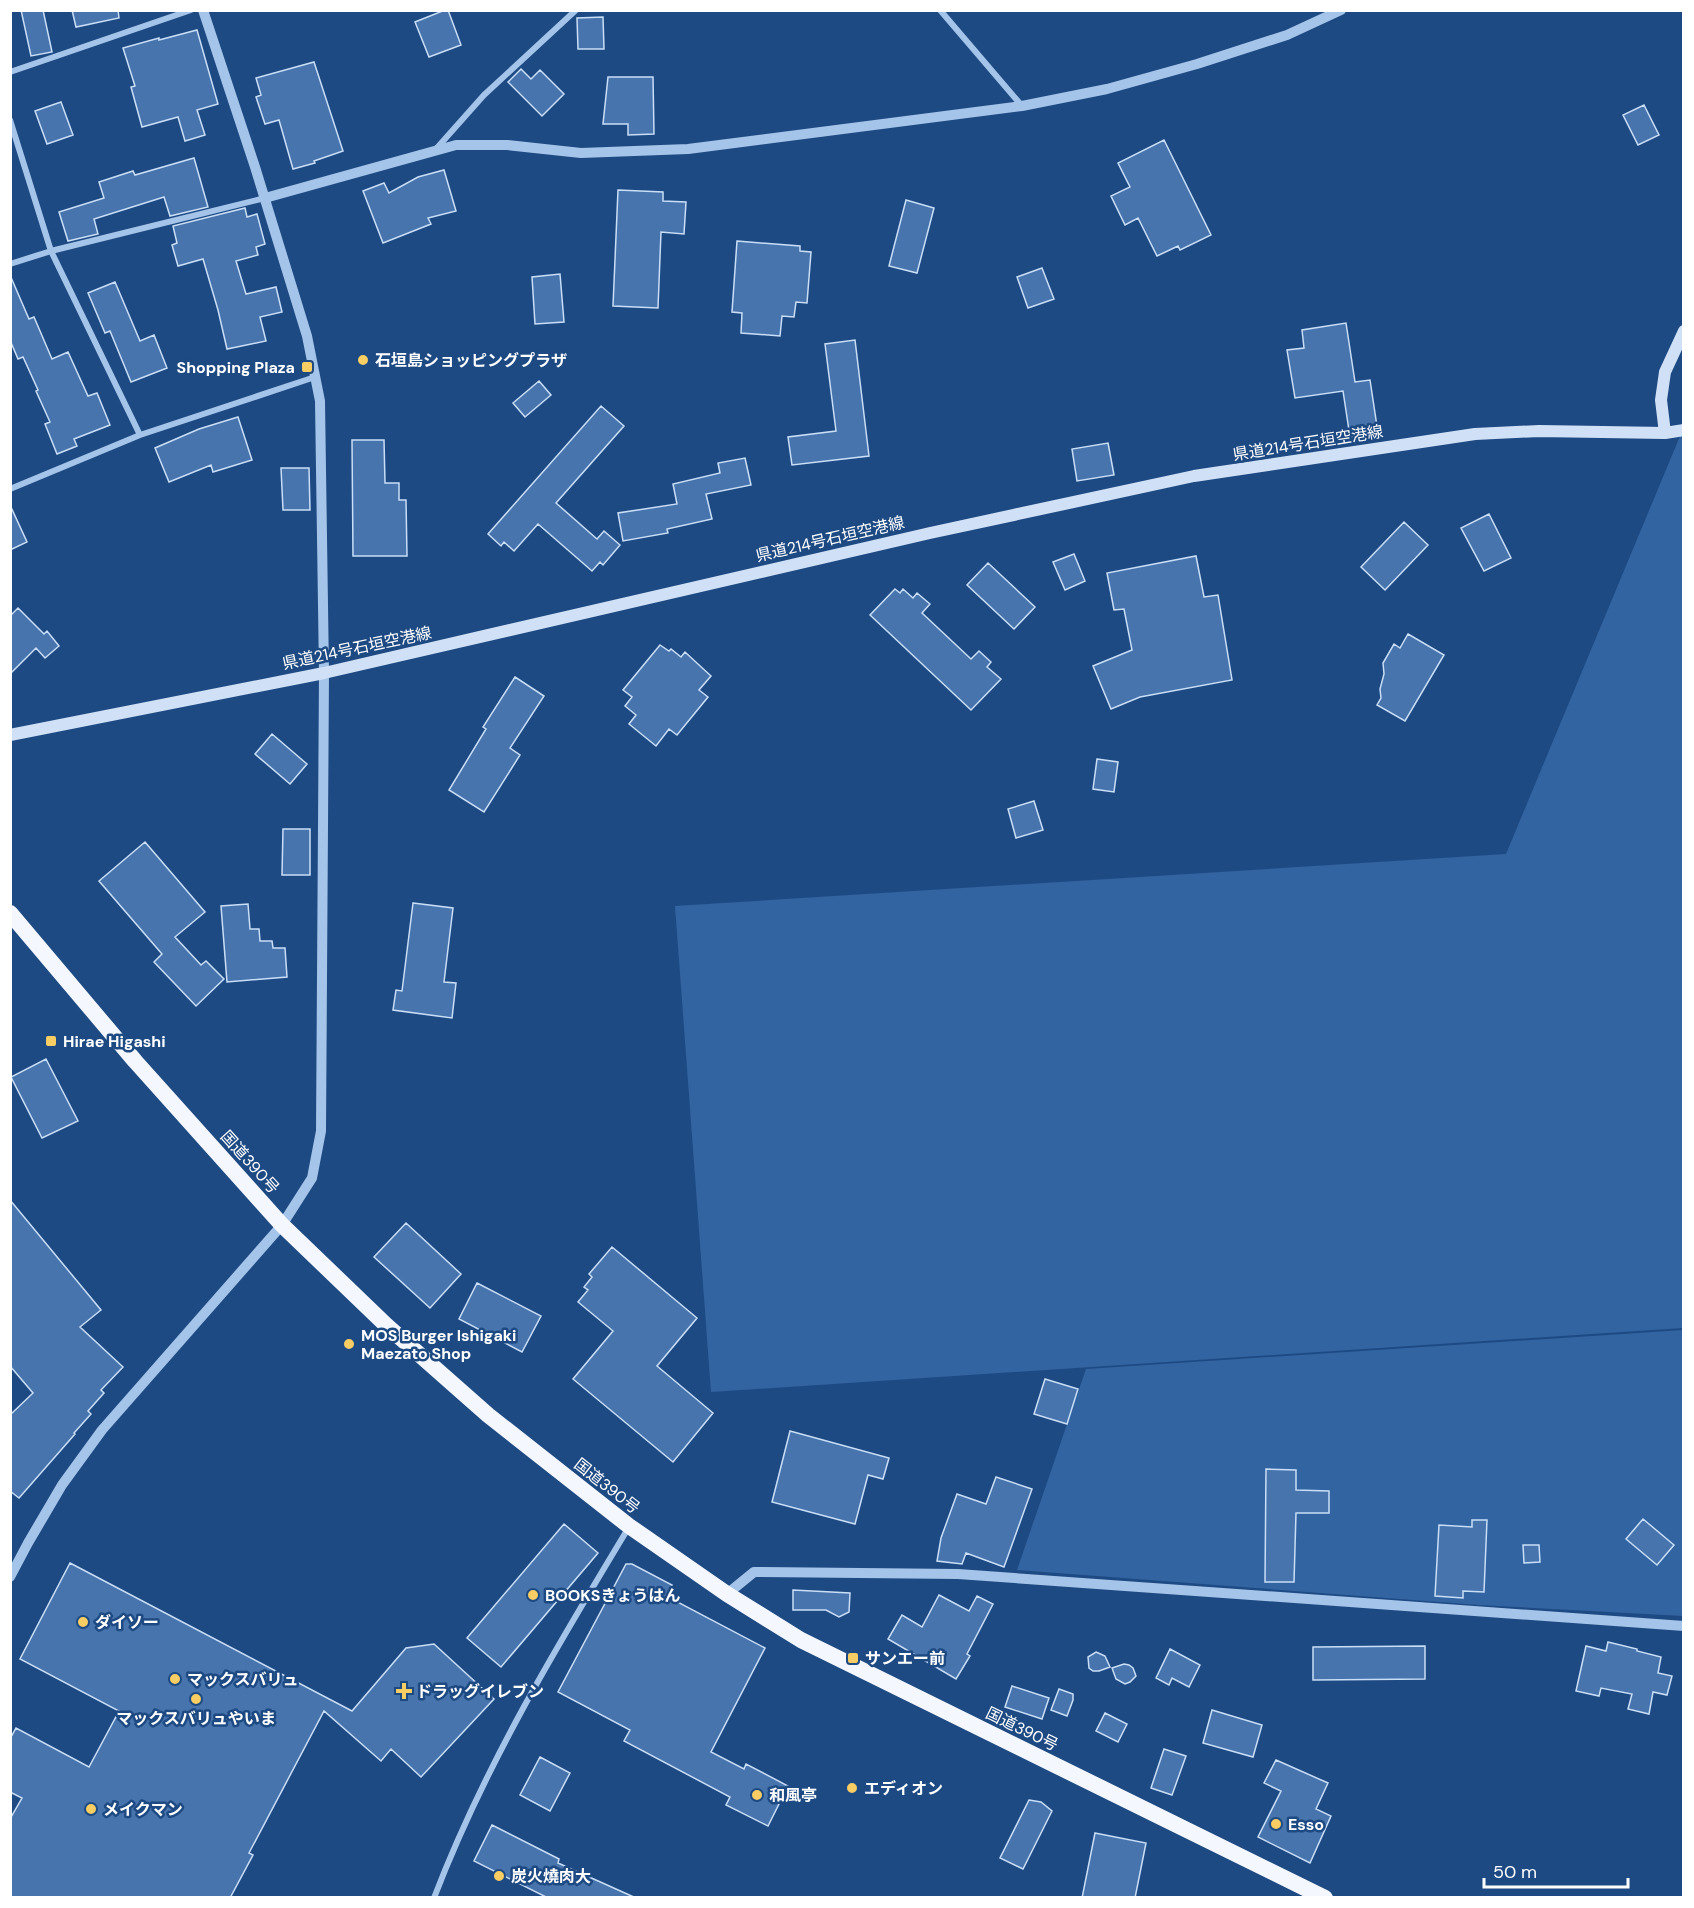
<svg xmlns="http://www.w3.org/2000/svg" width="1694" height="1908" font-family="'DM Sans','Noto Sans JP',sans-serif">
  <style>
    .green { fill: #3264a1 }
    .building { fill: #4774ac; stroke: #c9def7; stroke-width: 1.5 }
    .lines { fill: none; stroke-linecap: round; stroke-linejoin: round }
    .minor { stroke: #a5c4e9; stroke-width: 6 }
    .tertiary { stroke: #a5c4e9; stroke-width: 10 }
    .secondary { stroke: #d0e1f7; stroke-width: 12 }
    .trunk { stroke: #f4f8fe; stroke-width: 16 }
    .poi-dot { fill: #f8ce64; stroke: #1e4a83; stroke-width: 2 }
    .labels { text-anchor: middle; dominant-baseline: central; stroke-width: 5; stroke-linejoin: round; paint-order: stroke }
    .poi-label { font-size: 16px; font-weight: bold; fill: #fff; stroke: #1e4a83; text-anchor: start }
    .street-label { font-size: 16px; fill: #fff; stroke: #1e4a83 }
  </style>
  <rect width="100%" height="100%" fill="#1e4a83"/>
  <!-- green -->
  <path class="green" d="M1683,429V1328L711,1392L675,906L1506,854Z
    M1683,1330V1616L1479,1605L1017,1570L1086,1369Z"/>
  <!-- building -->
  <path class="building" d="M21,10H43L52,52L31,56Z
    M72,10H118L119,18L76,27Z
    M445,10H448L461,45L429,57L415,22Z
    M603,17L604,49H578L577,18Z
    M197,30L218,104L197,110L205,135L185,141L178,117L142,127L131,87L135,86L123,48L159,38V40Z
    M314,62L343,151L314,161L315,163L293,169L279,120L265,124L256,97L261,95L256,78Z
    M521,69L531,79L540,70L564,94L542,116L508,82Z
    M608,77H653L654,134L628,135V124H603Z
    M61,102L73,135L47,144L35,111Z
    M1644,105L1659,135L1638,145L1623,115Z
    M1164,140L1211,235L1180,250L1178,246L1157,256L1138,218L1125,225L1111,196L1130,187L1118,163Z
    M194,158L208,207L170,216L164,197L94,219L98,234L68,241L59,212L104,198L99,182L133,171L135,175Z
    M444,170L456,211L428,218L431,224L383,243L363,191L384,183L389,193L418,177Z
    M618,190L663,192V201L686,202L684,234L661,232L658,308L613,306Z
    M906,200L934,208L917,273L889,266Z
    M245,208L247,217L257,214L265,244L256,247L258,255L236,261L246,294L276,287L282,312L260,317L266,341L227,349L218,310L203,259L178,266L172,245L177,243L173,226Z
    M737,241L800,246V251L811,252L807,303L796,302L794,317L782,316L780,336L741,333L742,313L732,312Z
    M1042,268L1054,299L1028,308L1017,277Z
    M560,274L564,322L535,324L532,277Z
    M10,275L29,319L34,317L52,359L68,352L88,396L97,393L110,425L74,439L77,446L57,454L45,424L50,422L36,391L38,390L23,357L18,359L10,340Z
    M115,282L140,341L154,335L167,368L131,382L110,331L105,333L88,293Z
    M1346,323L1355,382L1370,380L1378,433L1350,437L1343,391L1295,398L1287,350L1304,348L1302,330Z
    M855,340L869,456L792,465L788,437L836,431L825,344Z
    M539,381L551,395L525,417L513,403Z
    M601,406L624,426L556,503L597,539L604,531L620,545L603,565L600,562L592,571L538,524L514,551L504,542L501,546L488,534Z
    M238,417L252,460L213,472L211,465L169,482L155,448L199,429Z
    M352,440H384L385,483H399V500H406L407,556H353Z
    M1108,443L1114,475L1077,481L1072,449Z
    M745,458L751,485L706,494L712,519L667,529L668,533L623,541L618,513L677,504L673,484L720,473L718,463Z
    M281,468H309L310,510H283Z
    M10,505L27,542L10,550Z
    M1489,514L1511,558L1484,571L1461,528Z
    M1404,522L1428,545L1385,590L1361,567Z
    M1074,554L1085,581L1065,590L1053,562Z
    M1196,556L1204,597L1218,595L1232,680L1140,697L1111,709L1093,666L1132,650L1124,609L1114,610L1107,573Z
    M988,563L1035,607L1014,629L967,585Z
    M895,589L900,593L903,589L913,598L917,593L930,604L922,613L971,659L979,651L991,662L987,667L1001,679L971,710L870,615Z
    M18,608L44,634L47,631L59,646L45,658L36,648L10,674V616Z
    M1408,634L1444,655L1405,721L1377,705L1381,698L1380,689L1384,674L1383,663L1394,644L1400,648Z
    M660,645L669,651L671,649L681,657L685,652L711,676L699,690L708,697L677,735L669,729L656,746L629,724L636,715L625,706L632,697L623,690Z
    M515,677L544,696L510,748L520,755L484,812L449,790L486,729L483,727Z
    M272,734L307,764L290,784L255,754Z
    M1097,759L1118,762L1114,792L1093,789Z
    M1034,801L1043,830L1016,838L1008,809Z
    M283,829H310V875H282Z
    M145,842L205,912L175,937L201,965L206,961L224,979L196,1006L154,962L162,954L99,881Z
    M413,903L453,908L444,982L456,983L452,1018L393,1010L396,990L402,991Z
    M248,904L250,929H259L260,941H272L273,948H285L287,977L227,982L221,906Z
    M46,1059L78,1121L42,1138L11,1077Z
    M10,1200L101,1310L80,1327L123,1367L101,1390L104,1393L88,1411L91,1414L74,1433L75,1434L19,1498L10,1491V1415L33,1393L10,1366Z
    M406,1223L461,1274L430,1308L374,1257Z
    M612,1247L697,1318L657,1366L713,1413L673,1462L573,1379L613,1331L578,1302L588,1290L584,1287L592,1277L589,1274Z
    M477,1283L541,1316L522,1352L459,1319Z
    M1045,1379L1078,1389L1067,1424L1034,1414Z
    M790,1431L889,1458L883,1479L868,1475L855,1524L772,1502Z
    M1266,1469L1296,1470V1490L1329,1491V1513H1296L1294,1582H1265Z
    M996,1477L1032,1489L1004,1567L966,1553L962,1564L937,1561L941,1538L957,1494L986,1504Z
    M1643,1519L1674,1545L1657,1565L1626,1539Z
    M1472,1520H1487L1484,1592L1463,1591V1598L1435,1596L1439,1525L1472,1527Z
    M564,1524L598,1553L501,1667L467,1638Z
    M1523,1545H1539L1540,1562L1524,1563Z
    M70,1563L352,1711L406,1648L434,1644L494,1699L421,1777L391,1749L381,1761L324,1711L249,1853L253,1855L230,1898H10V1819L22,1798L10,1792V1739L16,1728L89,1767L119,1711L20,1659Z
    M626,1564H632L672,1585L666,1596L765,1648L711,1752L744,1769L746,1764L788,1786L768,1826L726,1805L730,1797L624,1741L630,1730L558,1692Z
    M793,1590L850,1593L849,1612L839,1617L826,1610H793Z
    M939,1595L969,1611L977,1596L993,1604L967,1654L970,1656L956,1679L888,1639L902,1615L922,1627Z
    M1608,1642L1637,1649V1651L1661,1657L1658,1673L1672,1676L1667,1695L1653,1692L1649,1714L1628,1709L1632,1694L1601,1688L1599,1696L1576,1691L1586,1646L1606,1651Z
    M1425,1646V1679L1313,1680V1647Z
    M1170,1649L1200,1665L1189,1687L1172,1678L1169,1685L1156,1678Z
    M1096,1652L1105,1656L1110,1667L1099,1671H1093L1089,1668L1088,1657Z
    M1124,1664L1129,1665L1133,1668L1136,1676L1130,1682L1125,1684L1116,1679L1112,1668Z
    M1012,1686L1049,1698L1042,1719L1005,1707Z
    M1059,1689L1073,1694V1700L1067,1716L1051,1710Z
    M1212,1710L1262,1725L1253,1757L1203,1743Z
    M1105,1713L1127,1724L1118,1742L1096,1731Z
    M1164,1749L1186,1756L1172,1795L1151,1788Z
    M540,1757L570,1773L550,1811L520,1795Z
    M1276,1760L1328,1783L1316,1809L1331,1816L1310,1863L1258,1837L1281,1791L1264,1783Z
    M1029,1800L1041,1802L1052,1811L1023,1869L1000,1858Z
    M492,1825L559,1859L558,1863L636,1898H548L474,1861Z
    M1095,1833L1146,1843L1135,1898H1082Z"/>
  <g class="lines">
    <!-- minor -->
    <path class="minor" d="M940,10L1022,106
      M10,72L191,10
      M10,120L51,251L140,435
      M436,149L484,95L576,10
      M10,264L51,251L265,198
      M10,489L140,435L315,377
      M434,1898C484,1767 557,1646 629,1527"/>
    <!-- tertiary -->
    <path class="tertiary" d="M265,198L456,145H507L581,153L688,149L1022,106L1107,89L1197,64L1287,35L1341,10
      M10,1577L28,1543L62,1485L102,1430L282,1225L312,1178L321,1131L324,673L320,401L307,336L255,167L203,10
      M727,1594L754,1572L958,1574L1684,1626"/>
    <!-- secondary -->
    <path class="secondary" d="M1665,433L1661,400L1665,372L1684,331
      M10,735L324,673L930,533L1194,476L1475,434L1539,431L1665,433L1684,430"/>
    <!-- trunk -->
    <path class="trunk" d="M10,913L135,1061L282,1225L386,1325L488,1415L629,1526L727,1594L801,1640L1325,1898"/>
  </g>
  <!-- markers -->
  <g class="poi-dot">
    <circle cx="363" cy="360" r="6"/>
    <rect x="301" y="361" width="12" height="12" rx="3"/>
    <rect x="45" y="1035" width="12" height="12" rx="3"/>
    <circle cx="349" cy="1344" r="6"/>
    <circle cx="533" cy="1595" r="6"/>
    <circle cx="83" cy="1622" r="6"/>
    <rect x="847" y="1652" width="12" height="12" rx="3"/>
    <circle cx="175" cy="1679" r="6"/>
    <path d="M401 1682h6v6h6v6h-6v6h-6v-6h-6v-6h6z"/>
    <circle cx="196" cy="1699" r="6"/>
    <circle cx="852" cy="1788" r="6"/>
    <circle cx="757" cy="1795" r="6"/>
    <circle cx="91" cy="1809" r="6"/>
    <circle cx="1276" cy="1824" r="6"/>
    <circle cx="499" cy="1876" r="6"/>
  </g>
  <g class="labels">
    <!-- poi labels -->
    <g class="poi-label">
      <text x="375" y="360">石垣島ショッピングプラザ</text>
      <text x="295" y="367" text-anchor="end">Shopping Plaza</text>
      <text x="63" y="1041">Hirae Higashi</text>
      <text x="361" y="1335">MOS Burger Ishigaki<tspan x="361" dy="18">Maezato Shop</tspan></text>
      <text x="545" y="1595">BOOKSきょうはん</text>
      <text x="95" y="1622">ダイソー</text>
      <text x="865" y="1658">サンエー前</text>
      <text x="187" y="1679">マックスバリュ</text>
      <text x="416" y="1691">ドラッグイレブン</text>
      <text x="196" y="1718" text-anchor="middle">マックスバリュやいま</text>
      <text x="864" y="1788">エディオン</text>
      <text x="769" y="1795">和風亭</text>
      <text x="103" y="1809">メイクマン</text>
      <text x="1288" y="1824">Esso</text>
      <text x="511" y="1876">炭火燒肉大</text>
    </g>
    <!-- street labels -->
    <g class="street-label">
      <text transform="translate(1308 443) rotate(-9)">県道214号石垣空港線</text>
      <text transform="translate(830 539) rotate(-13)">県道214号石垣空港線</text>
      <text transform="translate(357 648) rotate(-12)">県道214号石垣空港線</text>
      <text transform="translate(250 1162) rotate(48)">国道390号</text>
      <text transform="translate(607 1486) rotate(38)">国道390号</text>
      <text transform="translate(1022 1729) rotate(26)">国道390号</text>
    </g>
  </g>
  <!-- border -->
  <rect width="1694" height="1908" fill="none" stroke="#ffffff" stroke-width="24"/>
  <!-- scale -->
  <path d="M1484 1878v9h144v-9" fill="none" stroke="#ffffff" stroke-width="3"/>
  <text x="1493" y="1878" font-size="18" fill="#ffffff" stroke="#1e4a83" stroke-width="4.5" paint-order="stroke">50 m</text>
</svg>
